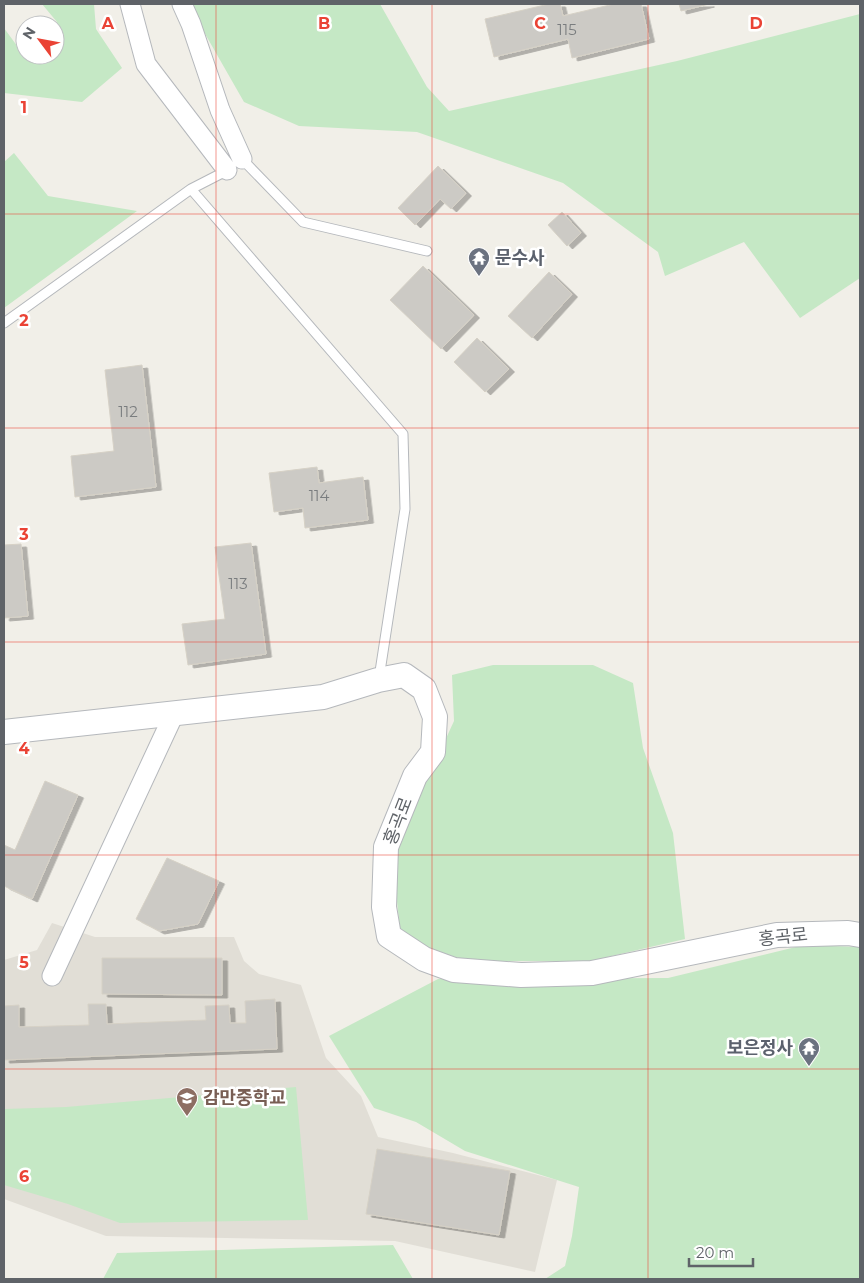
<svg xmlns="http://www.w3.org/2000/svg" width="864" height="1283" font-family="Montserrat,'Noto Sans KR',sans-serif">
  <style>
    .education { fill: #e1ded6 }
    .green { fill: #c5e8c5 }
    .building { fill: #cccac5; stroke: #d6d1c6; filter: url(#shadow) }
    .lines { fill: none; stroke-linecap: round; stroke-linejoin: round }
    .service-casing { stroke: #b5b8bc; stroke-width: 11 }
    .minor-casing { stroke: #b5b8bc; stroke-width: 21 }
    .tertiary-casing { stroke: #b5b8bc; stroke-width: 26 }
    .service { stroke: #fff; stroke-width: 9 }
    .minor { stroke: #fff; stroke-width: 19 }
    .tertiary { stroke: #fff; stroke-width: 24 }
    .grid { fill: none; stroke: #ea4335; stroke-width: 1; stroke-opacity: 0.55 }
    .labels { text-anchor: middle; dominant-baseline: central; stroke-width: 5; stroke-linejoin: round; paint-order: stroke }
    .number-label { font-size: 15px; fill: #7a7d7f }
    .worship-label { font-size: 18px; font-weight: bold; fill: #5b616d; stroke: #fff; text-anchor: start }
    .street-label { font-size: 18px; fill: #5f6368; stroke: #fff }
    .education-label { font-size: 18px; font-weight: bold; fill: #785e54; stroke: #fff; text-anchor: start }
    .grid-label { font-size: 16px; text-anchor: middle; font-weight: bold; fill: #ea4335; stroke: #fff; stroke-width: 5; stroke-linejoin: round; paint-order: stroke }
  </style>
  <defs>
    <filter id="shadow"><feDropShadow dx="5.5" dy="3" stdDeviation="0" flood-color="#0004"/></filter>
  </defs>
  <rect width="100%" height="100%" fill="#f1efe8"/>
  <!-- education -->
  <path class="education" d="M52,923L95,937H234L244,961L259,974L301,985L326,1058L361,1096L378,1137L453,1153L557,1180L535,1272L395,1241L106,1236L4,1199V960L37,950Z"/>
  <!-- green -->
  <path class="green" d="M42,4H94L96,29L122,68L82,102L4,93V28L23,54L25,53V55H55V25L57,22Z
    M188,4H380L427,87L449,111L677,61L860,14V278L800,318L744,242L665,276L658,252L563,183L417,132L299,126L244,102Z
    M14,153L48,196L137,211L4,308V162Z
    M493,665H593L633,683L643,748L673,833L685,939L590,961H467L401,938L392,856L454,721L452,675Z
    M804,945L860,947V1279H545L565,1266L572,1236L579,1187L465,1151L416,1122L374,1108L329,1036L438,979L668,978Z
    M296,1087L308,1220L120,1223L68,1204L4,1185V1109L66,1107Z
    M393,1245L413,1279H103L117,1253Z"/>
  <!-- building -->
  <path class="building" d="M549,4H560L563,16L614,4H641L649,39L572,58L568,39L494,57L485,19Z
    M679,4H709L681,11Z
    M438,166L466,193L451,209L440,199L415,225L398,208Z
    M562,212L581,233L567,246L548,225Z
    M423,266L474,315L441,349L390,300Z
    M549,272L572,294L532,338L508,316Z
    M477,338L509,369L485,392L454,362Z
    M142,365L156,487L75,497L71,456L114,451L105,370Z
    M317,467L319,483L363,477L368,520L305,528L303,508L274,512L269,473Z
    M251,543L266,654L188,665L182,624L225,619L215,547Z
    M21,544L28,616L4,618V545Z
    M45,781L78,795L32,899L4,886V845L15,850Z
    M167,858L219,881L198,924L159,931L136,919Z
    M102,958H222V995L102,994Z
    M275,999L277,1049L4,1060V1006L19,1005V1027L89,1025L88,1004H106L107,1024L206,1020L205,1006L229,1005L230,1023H246L245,1001Z
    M377,1149L510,1171L499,1235L366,1214Z"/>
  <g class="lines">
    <!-- service casing -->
    <g class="service-casing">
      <path id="service" d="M240,161L242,159L303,222L427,251
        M191,189L403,434L405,509L379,678
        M4,323L191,189L228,170"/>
    </g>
    <!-- minor casing -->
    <g class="minor-casing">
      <path id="minor" d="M130,4L146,64L227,170
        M182,4L191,24L220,110L242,159
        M52,976L174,714"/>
    </g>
    <!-- tertiary casing -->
    <g class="tertiary-casing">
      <path id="tertiary" d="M4,732L323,697L378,680L404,675L424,689L435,717L433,752L415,776L386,847L384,907L389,936L424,959L454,970L521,975L592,973L777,935L848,933L860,935"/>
    </g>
    <!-- service -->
    <use href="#service" class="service"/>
    <!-- minor -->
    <use href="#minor" class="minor"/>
    <!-- tertiary -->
    <use href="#tertiary" class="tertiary"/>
  </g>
  <!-- grid -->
  <path class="grid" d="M216,4V1279M432,4V1279M648,4V1279M4,214H860M4,428H860M4,642H860M4,855H860M4,1069H860"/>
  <!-- icons -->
  <defs>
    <g id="temple-pin" transform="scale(1.125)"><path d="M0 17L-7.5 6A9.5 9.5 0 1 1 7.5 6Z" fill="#6b7280" stroke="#fff"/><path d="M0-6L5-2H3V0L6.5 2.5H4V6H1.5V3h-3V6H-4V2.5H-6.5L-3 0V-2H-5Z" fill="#fff"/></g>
    <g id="school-pin" transform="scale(1.125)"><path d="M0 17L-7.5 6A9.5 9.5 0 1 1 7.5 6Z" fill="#8d6e63" stroke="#fff"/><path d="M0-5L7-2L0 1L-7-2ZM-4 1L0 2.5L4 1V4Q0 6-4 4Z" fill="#fff"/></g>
  </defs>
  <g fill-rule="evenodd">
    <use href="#temple-pin" x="479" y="258"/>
    <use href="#temple-pin" x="809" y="1048"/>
    <use href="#school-pin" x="187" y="1098"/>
  </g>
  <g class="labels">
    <!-- number labels -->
    <g class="number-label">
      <text x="567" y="29">115</text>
      <text x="128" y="411">112</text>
      <text x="319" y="495">114</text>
      <text x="238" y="583">113</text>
    </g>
    <!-- worship labels -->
    <g class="worship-label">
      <text x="495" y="258">문수사</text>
      <text x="793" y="1048" text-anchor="end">보은정사</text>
    </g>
    <!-- street labels -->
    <g class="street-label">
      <text transform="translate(398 821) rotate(-69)">홍곡로</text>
      <text transform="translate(783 937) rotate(-6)">홍곡로</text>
    </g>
    <!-- education labels -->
    <g class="education-label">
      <text x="203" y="1098">감만중학교</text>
    </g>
  </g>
  <g class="grid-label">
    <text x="108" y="29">A</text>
    <text x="324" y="29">B</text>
    <text x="540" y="29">C</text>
    <text x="756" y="29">D</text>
    <text x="24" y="113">1</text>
    <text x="24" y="326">2</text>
    <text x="24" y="540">3</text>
    <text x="24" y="754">4</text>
    <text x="24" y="968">5</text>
    <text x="24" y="1182">6</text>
  </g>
  <!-- border -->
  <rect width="864" height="1283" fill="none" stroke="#5f6368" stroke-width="10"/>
  <!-- north arrow -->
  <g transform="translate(40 40) rotate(302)"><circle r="24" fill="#ffffff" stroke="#bfc1c3"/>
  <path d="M0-4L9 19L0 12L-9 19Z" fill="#ea4335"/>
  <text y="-8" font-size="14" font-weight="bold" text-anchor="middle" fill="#5f6368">N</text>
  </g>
  <!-- scale -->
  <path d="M689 1258v8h64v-8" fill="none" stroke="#5f6368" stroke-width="2.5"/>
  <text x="696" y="1258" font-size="15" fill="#5f6368" stroke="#ffffff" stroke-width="4" paint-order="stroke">20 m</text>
</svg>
